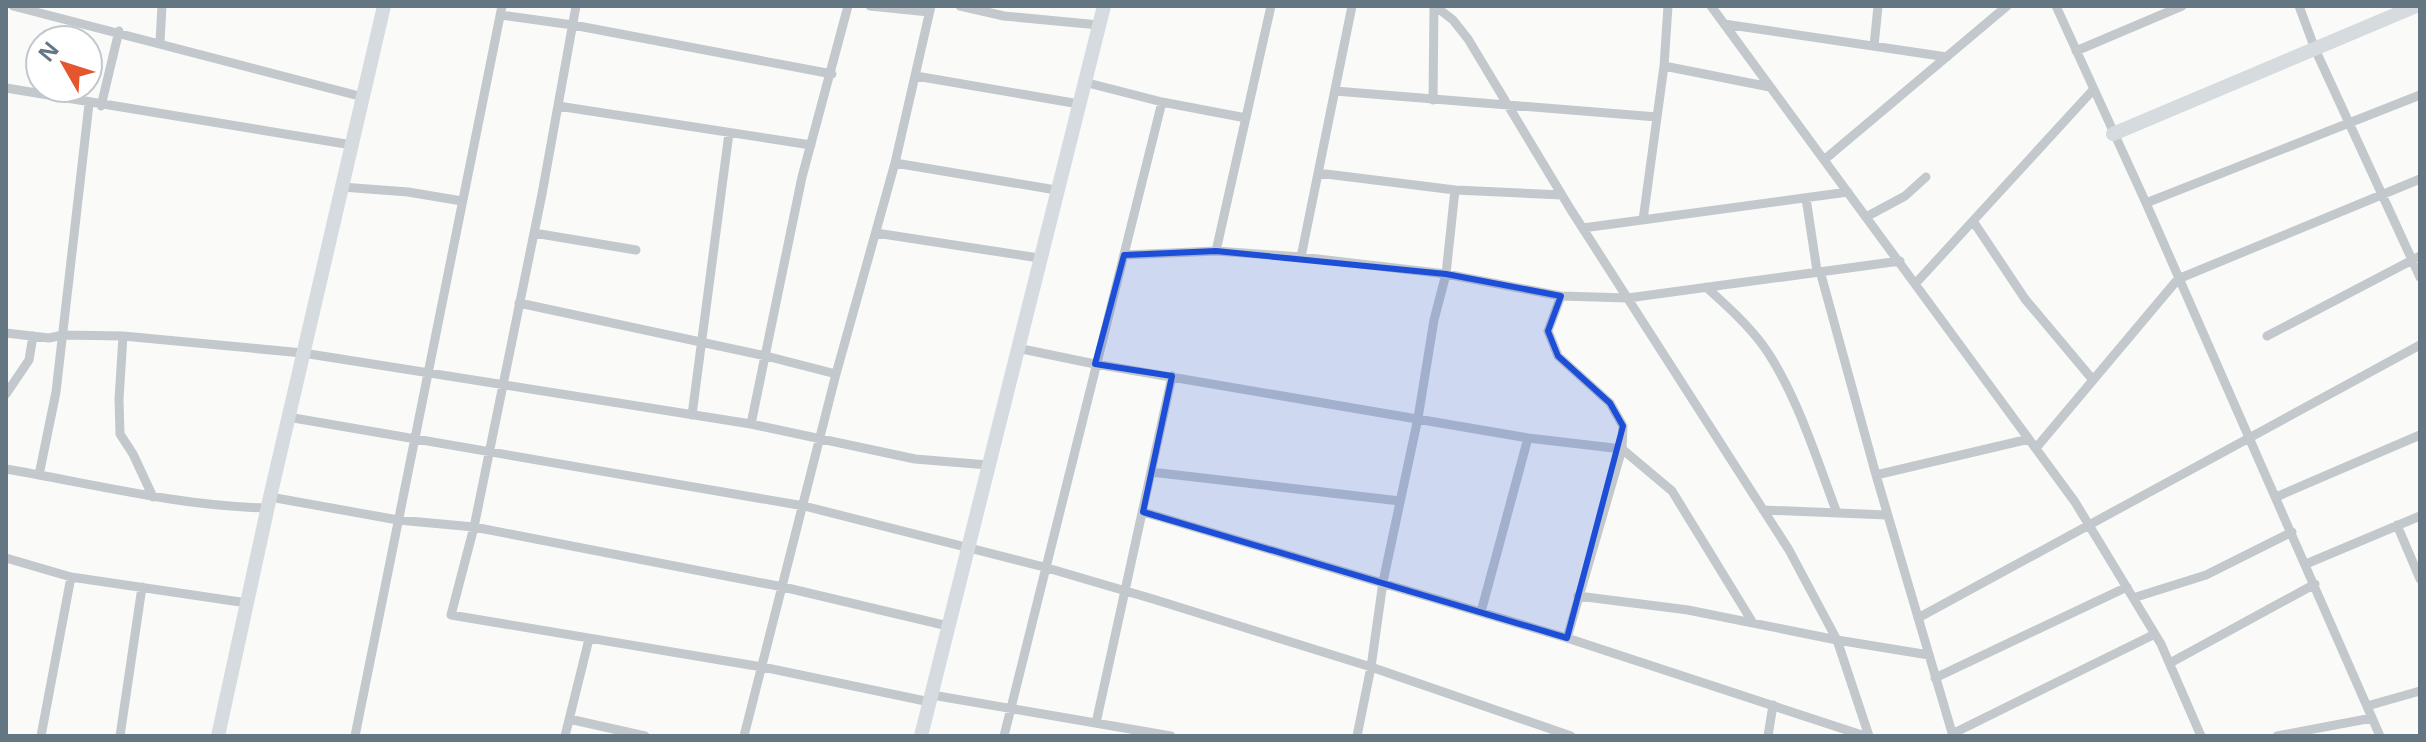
<svg xmlns="http://www.w3.org/2000/svg" width="2426" height="742" font-family="'Noto Sans',sans-serif">
  <style>
    .lines { fill: none; stroke-linecap: round; stroke-linejoin: round }
    .street { stroke: #c3c8cc; stroke-width: 9 }
    .secondary { stroke: #d6dbdf; stroke-width: 14 }
    .marked { fill: #1d4ed8; fill-opacity: 0.2; stroke: #1d4ed8; stroke-width: 6; stroke-linejoin: round }
  </style>
  <rect width="100%" height="100%" fill="#fafaf8"/>
  <g class="lines">
    <!-- street -->
    <path class="street" d="M13,6L363,97
      M576,6L542,194L474,527L451,615L762,667L930,702
      M870,6L929,12
      M960,6L1004,16L1099,25
      M1435,6L1453,20L1468,39L1571,210L1789,550L1837,640L1869,736
      M1711,6L2075,502L2161,644L2201,736
      M2056,6L2146,203L2380,736
      M2299,6L2315,49L2420,277
      M501,15L573,25L832,74
      M1724,24L1947,57
      M160,42L162,6
      M1874,46L1878,6
      M2076,51L2182,6
      M1664,66L1770,87
      M916,76L1079,104
      M1084,82L1162,102L1246,118
      M6,88L352,145
      M1335,91L1657,117
      M1433,100L1434,6
      M101,106L119,31
      M558,106L811,145
      M1824,160L2007,6
      M895,163L1056,190
      M1318,173L1455,190L1562,195
      M342,187L408,192L462,201
      M1806,198L1817,271
      M2146,203L2420,95
      M1866,217L1905,196L1926,177
      M1643,220L1664,66L1668,6
      M1973,221L2025,299L2093,380
      M1583,228L1848,192
      M534,233L636,250
      M876,233L1039,258
      M1216,251L1271,6
      M1124,255L1216,251L1301,257L1446,274L1561,296L1628,298L1900,261
      M1301,257L1352,6
      M1820,271L1876,475L1953,736
      M1916,283L2093,90
      M1706,287C1726,305 1746,323 1762,344C1795,389 1817,460 1837,513
      M1561,296L1548,331L1558,356L1610,403L1623,426L1622,449L1567,638
      M519,303L766,356L836,374
      M6,333L49,338L63,335L123,336L303,353L751,424L915,459L988,465
      M123,336L119,399L120,434L133,454L153,497
      M2267,336L2420,256
      M1017,348L1095,364L1528,438L1622,449L1672,491L1753,623
      M6,394L29,360L33,336
      M692,415L729,133
      M288,417L804,506L1044,567L1153,599L1371,667L1571,736
      M751,424L802,177L848,6
      M2036,448L2178,279L2420,179
      M6,469C93,484 179,506 267,508
      M1151,472L1400,501
      M39,475L56,392L89,104
      M1876,475L2029,439
      M270,497L398,520L474,527L783,587L948,626
      M2276,497L2420,435
      M1763,510L1887,515
      M1143,512L1567,638L1865,736
      M2397,525L2420,579
      M6,558L71,577L247,603
      M2306,564L2420,516
      M1578,596L1688,610L1837,640L1929,655
      M2133,598L2206,575L2292,532
      M1481,612L1528,438
      M1918,618L2420,345
      M2170,663L2315,584
      M1935,678L2127,587
      M932,695L1171,736
      M2367,706L2420,691
      M569,719L645,736
      M1096,723L1172,376
      M1952,734L2155,634
      M41,736L71,577
      M120,736L142,587
      M355,736L502,6
      M565,736L589,639
      M744,736L836,374L895,163L931,6
      M1004,736L1162,102
      M1357,736L1371,667L1383,582L1418,418L1434,320L1446,274L1455,190
      M1768,736L1773,705
      M2277,736L2372,718"/>
    <!-- secondary -->
    <path class="secondary" d="M2113,134L2416,6
      M218,736L270,497L384,6
      M921,736L1104,6"/>
  </g>
  <!-- marked area -->
  <path class="marked" d="M1216,251L1446,274L1561,296L1548,331L1558,356L1610,403L1623,426L1567,638L1143,512L1172,376L1095,364L1124,255Z"/>
  <!-- border -->
  <rect width="2426" height="742" fill="none" stroke="#657683" stroke-width="16"/>
  <!-- north arrow -->
  <g transform="translate(64 64) rotate(309)"><circle r="38" fill="#ffffff" stroke="#c1c8cd" stroke-width="2"/>
  <path d="M0-6L14 30L0 20L-14 30Z" fill="#e4572e"/>
  <text y="-12" font-size="22" font-weight="bold" text-anchor="middle" fill="#657683">N</text>
  </g>
</svg>
